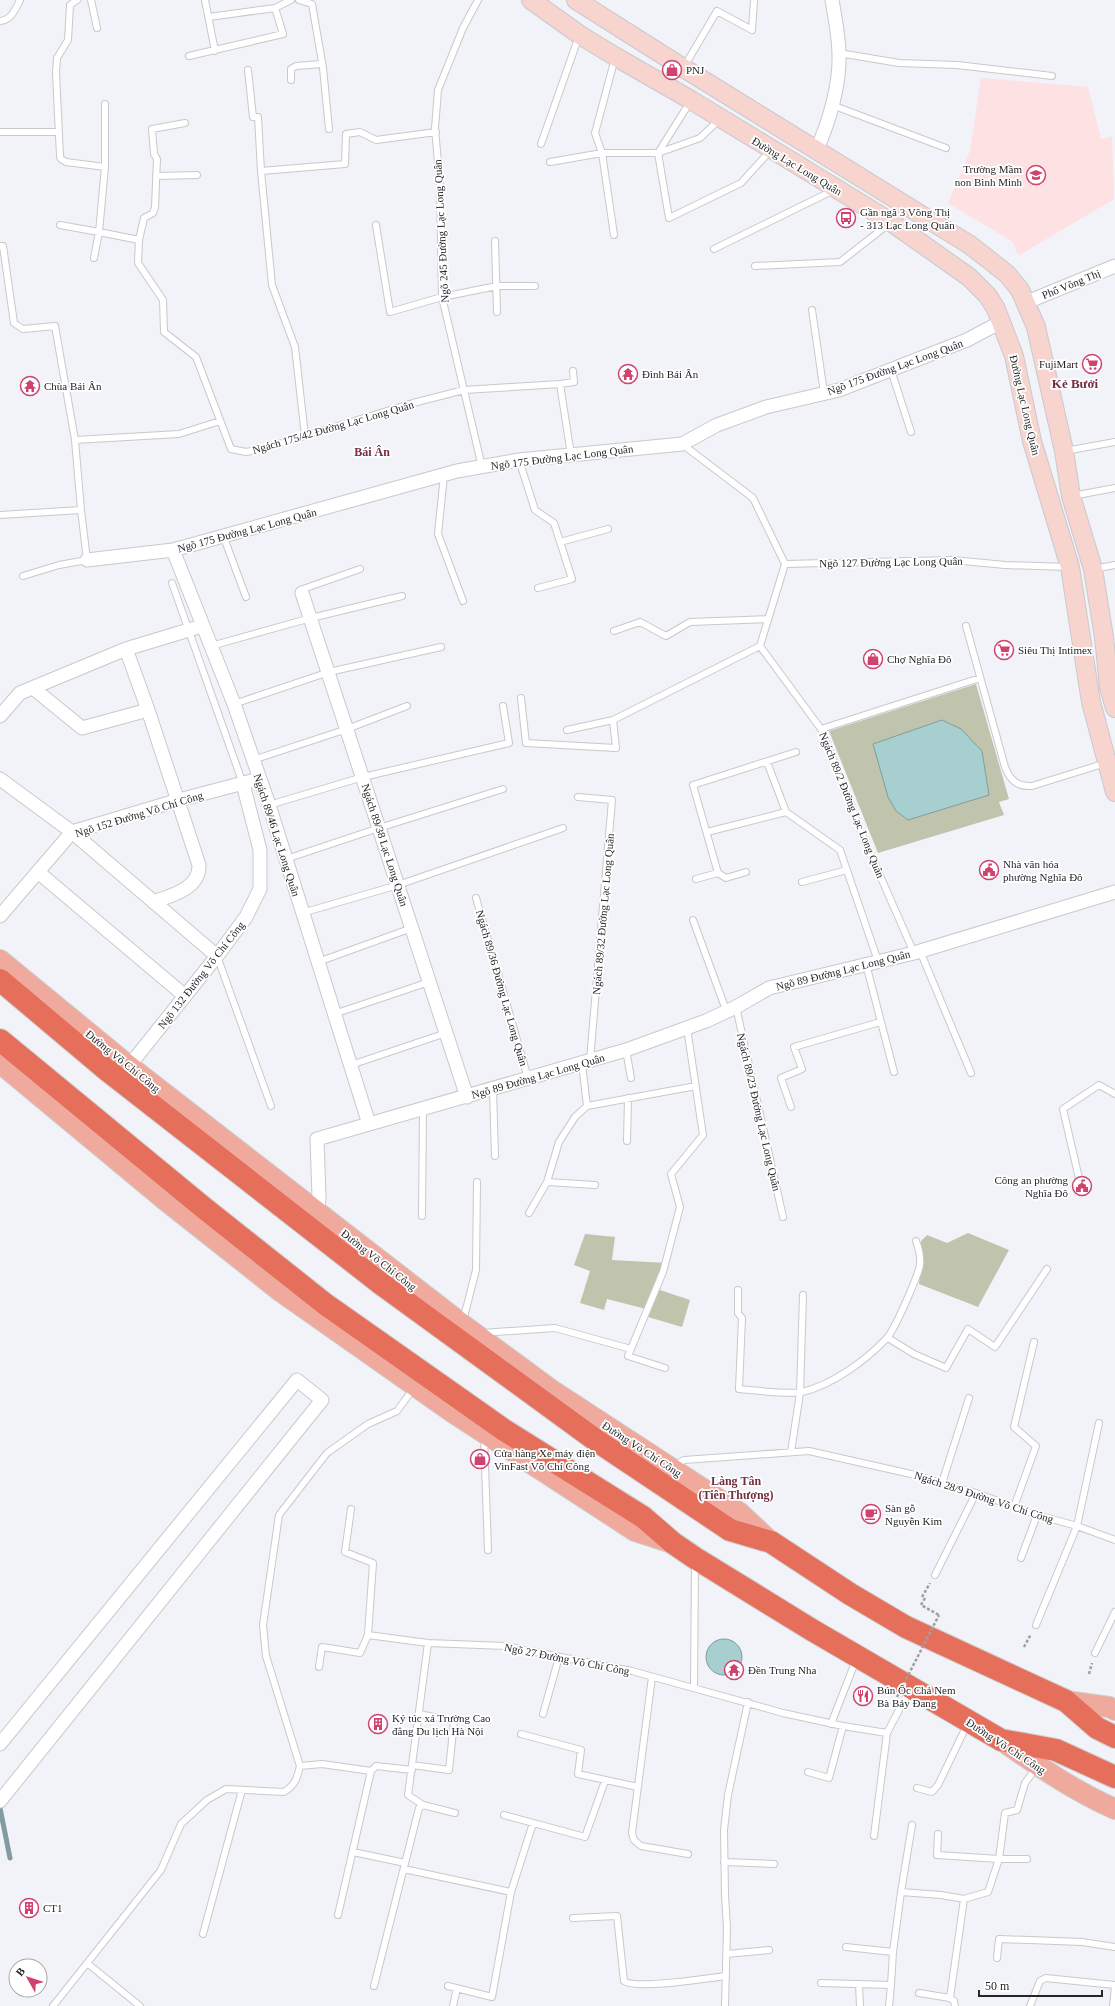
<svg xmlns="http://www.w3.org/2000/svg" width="1115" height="2006" font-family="Georgia,serif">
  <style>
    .education { fill: #fde1e3 }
    .green { fill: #c1c4ad }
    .water { fill: #a8cfd0; stroke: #819c9e }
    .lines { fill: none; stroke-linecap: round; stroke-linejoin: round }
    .stream { stroke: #819c9e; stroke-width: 5 }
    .lane-casing { stroke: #c8c9cf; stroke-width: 8 }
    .street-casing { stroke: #c8c9cf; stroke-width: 15 }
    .secondary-casing { stroke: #c8c9cf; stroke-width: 20 }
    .primary-casing { stroke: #cfcfd0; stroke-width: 22 }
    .highway-casing { stroke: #cfcfd0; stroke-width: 24 }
    .path { stroke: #9d9fa3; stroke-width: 2.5; stroke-dasharray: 3 2; stroke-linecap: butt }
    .lane { stroke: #fff; stroke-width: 6 }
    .street { stroke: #fff; stroke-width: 13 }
    .secondary { stroke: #f7d4ce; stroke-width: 18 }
    .primary { stroke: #efa99d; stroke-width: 20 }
    .highway { stroke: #e56f5b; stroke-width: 22 }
    .path-bridge { stroke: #9d9fa3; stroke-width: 2.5; stroke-dasharray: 3 2; stroke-linecap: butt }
    .labels { text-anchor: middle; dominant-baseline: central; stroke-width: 3.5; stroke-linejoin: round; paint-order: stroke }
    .poi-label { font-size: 11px; fill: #252628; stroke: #fff; text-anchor: start }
    .street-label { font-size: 11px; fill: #252628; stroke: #fff }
    .neighbourhood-label { font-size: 12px; font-weight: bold; fill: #722d40; stroke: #fff }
    .quarter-label { font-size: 13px; font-weight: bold; fill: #722d40; stroke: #fff }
  </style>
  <rect width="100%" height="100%" fill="#f1f3f9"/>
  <!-- education -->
  <path class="education" d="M981,78L1088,87L1101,139L1112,137L1114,199L1018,256L1013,242L948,203L970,151Z"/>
  <!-- green -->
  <path class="green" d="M976,684L1009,799L999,802L1004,815L878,853L829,731Z
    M968,1233L1009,1250L978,1307L919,1284L922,1255L921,1241L927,1235L947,1243Z
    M585,1234L615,1237L612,1260L668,1263L660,1290L690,1300L682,1327L648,1317L650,1310L607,1299L604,1310L580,1303L590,1271L574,1265Z"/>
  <!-- water -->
  <path class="water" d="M942,720L961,729L982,751L989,795L908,820L896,811L888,797L873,744Z
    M706 1657a18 18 0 1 1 36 0a18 18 0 1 1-36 0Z"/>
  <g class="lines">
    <!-- stream -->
    <path class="stream" d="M0,1808L10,1858"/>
    <!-- lane casing -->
    <g class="lane-casing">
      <path id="lane" d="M77,0L70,5L68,40L57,58L56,73L60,156L61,159L66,162L105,167
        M91,0L97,28
        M205,0L215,51
        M299,0L312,4L323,68L329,129
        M478,0L463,28L438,90L435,128L440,186L442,297L482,467
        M209,17L275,8L291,0
        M0,21C11,21 16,8 20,0
        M839,53L899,63L957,65L1052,76
        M189,56L283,34L275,8
        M684,67L717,11L752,30L754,0
        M248,70L253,117H258L261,171L272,285L295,347L305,436
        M291,80V69L296,66L322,64
        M690,102L658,153L669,218L741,183L770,151
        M105,104V167L99,232L139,240
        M832,105L946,148
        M185,123L152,129L154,154L157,159L155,207L153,213L144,218L139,240L138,263L163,300L164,332L196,357L231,449L246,452L262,449L413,403L464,390L560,384L571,455
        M0,132H58
        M541,144L579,36
        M550,162L602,153H658L700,138L720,119
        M261,171L345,164L346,134L360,132L376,140L436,132
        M156,176L197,175
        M60,225L99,232L94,258
        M376,225L390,312L442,297L497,286H535
        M614,235L602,153L595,133L615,58
        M495,241L497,312
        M0,246H3L14,323L23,329L55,326L75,440L81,510L0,515
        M714,249L834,190
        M755,266L840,262L890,223
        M812,310L824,393
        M891,370L911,432
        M560,384L574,382L573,371
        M75,440L179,434L220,421
        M1065,451L1115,442
        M519,460L535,510L554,523L572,579L538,588
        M444,475L438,534L463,601
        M1072,496L1115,488
        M224,538L246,597
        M560,542L608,529
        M785,564L953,560L1005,565L1068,567
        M1094,569L1115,565
        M23,576L59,565L87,560L81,510
        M172,583L243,784
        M302,593L303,589L360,569
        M966,626L1005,767C1010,780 1017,787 1032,786L1106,763
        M614,631L640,622L666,636L690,622L768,619
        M211,646L311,618L402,596
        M760,646L821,729L864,839L914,953
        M521,698L526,743L616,748L613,720
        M234,704L329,672L441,647
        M821,729L980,678
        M567,730L613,720L760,646L785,564L753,498L682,444
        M253,760L347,729L407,706
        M767,762L786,812L840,850L878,961
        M578,797L612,800L590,1060
        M269,805L363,777L509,743L503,706
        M707,832L786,812
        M286,859L379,828L503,789
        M718,873L726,878L746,872
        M696,879L718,873L693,785L796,752
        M802,882L847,870
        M476,898L528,1078
        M302,913L398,885L563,828
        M693,920L726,1010
        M920,951L971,1073
        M217,956L271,1106
        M318,962L412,928
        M866,964L894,1072
        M736,1007L783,1217
        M334,1014L429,982
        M626,1050L631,1078
        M582,1064L587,1106L696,1086
        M351,1065L446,1033
        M493,1089L495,1156
        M791,1107L781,1078L802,1069L794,1047L880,1022
        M627,1141L628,1098
        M547,1182L595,1185
        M1081,1187L1063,1109L1099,1085L1115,1094
        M529,1213L547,1182L559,1142L575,1117L587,1106
        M422,1216L423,1110
        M738,1290V1313L742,1318L739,1389C753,1390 790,1395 802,1392C832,1385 865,1361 886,1339C894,1332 918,1276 920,1265C921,1256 919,1249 916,1241
        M463,1321L476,1270L477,1182
        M482,1333L555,1328L631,1349
        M888,1338L914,1354L946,1368L968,1329L995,1347L1047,1269
        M665,1368L628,1356L663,1272L680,1207L671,1174L703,1135L687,1028
        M484,1437L488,1550
        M791,1452L800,1393L803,1295
        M673,1466L684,1460L809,1451L911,1474L976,1493L1037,1515L1077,1526L1115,1540
        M942,1483L969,1398
        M1014,1507L1036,1446L1014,1427L1034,1342
        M351,1509L345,1552L373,1563L368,1635L428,1643L505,1646L632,1671L783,1713L843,1726L887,1733L909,1691
        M1021,1558L1037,1515
        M935,1575L976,1493
        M1036,1625L1077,1526L1099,1423
        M1095,1653L1115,1612
        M319,1667L322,1647L360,1653L368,1635
        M652,1677L632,1833L634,1840L641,1846L688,1854
        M694,1688L695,1564
        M543,1714L559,1657
        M831,1724L856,1660
        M521,1734L581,1750L578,1774L638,1787
        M412,1765L449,1770L454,1721L419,1714
        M300,1766L322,1764L371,1771L376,1766L412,1770
        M808,1772L829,1778L843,1726
        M917,1788L932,1792L938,1785L967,1725
        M423,1805L408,1795L428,1643
        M504,1815L585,1837L605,1781
        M938,1834L937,1855L999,1859H1027
        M874,1836L887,1733
        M353,1852L405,1863
        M724,1862L774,1864
        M404,1869L511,1892L533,1823
        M901,1892L912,1825
        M338,1915L371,1771
        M573,1918L617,1916L624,1981C635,1990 709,1978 726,1976
        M203,1934L242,1790
        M846,1947L893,1952
        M727,1954L769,1950
        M997,1958L999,1939L1082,1942L1115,1947
        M87,1963L140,2006
        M821,1983L891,1985L893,1952L901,1892L941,1895L964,1899L988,1892L999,1859L1005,1813L1017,1810L1025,1783L1036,1768
        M859,1984L860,2006
        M374,1986L419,1808L423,1805L455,1813
        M448,1986L492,1997L511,1892
        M919,1993L950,1998
        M950,1998L964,1899
        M950,1998L954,2001L955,2006
        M53,2006L161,1870L181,1824L207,1800L226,1789L284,1792C295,1785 297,1779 300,1766L266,1656L263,1625L279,1515L327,1453L368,1424L397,1411L413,1389
        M453,2006L457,1988
        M725,2006L727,1928L725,1895L724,1830L728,1795L748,1702
        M889,2006L891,1985
        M1030,2006L1040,1981L1046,1978L1115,1985
        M1113,2006L1115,1986"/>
    </g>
    <!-- street casing -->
    <g class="street-casing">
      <path id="street" d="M817,149C829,122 840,85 839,55C839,37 835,18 832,0
        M1027,302L1115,266
        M173,550L234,704L269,805L369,1124
        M87,560L173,550L457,471L519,460L682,444L717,425L766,407L839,390L967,340L1001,322
        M302,593L467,1097
        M126,649L148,710L199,865C200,889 170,896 153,902
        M33,688L82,728L148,710
        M0,716L20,693L126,649L202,626
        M0,779L72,832L217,956
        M38,872L185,996
        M0,916L72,832L179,800L251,781
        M129,1066L217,956L246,917L260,889V850L243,784
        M318,1213L319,1197L317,1139L626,1050L706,1021L736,1007L769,988L914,953L1115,892
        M0,1744L297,1380L322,1400L0,1801"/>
    </g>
    <!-- secondary casing -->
    <g class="secondary-casing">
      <path id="secondary" d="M531,0L580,35L616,57L691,100L891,222L969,277L988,296L996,309L1014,356L1032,441L1070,567L1091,702L1115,792
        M576,0L677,64L970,245L1007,274L1020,290L1036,327L1064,451L1071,496L1093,569L1104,637L1109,687L1115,708"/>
    </g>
    <!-- primary casing -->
    <g class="primary-casing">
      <path id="primary" d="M0,960L129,1066L462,1324L553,1391L740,1513L771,1542
        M0,1063L165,1200L280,1291L452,1412L635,1531L672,1543
        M1066,1701L1109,1707L1115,1710
        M1001,1740C1038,1766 1074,1791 1115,1809"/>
    </g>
    <!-- highway casing -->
    <g class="highway-casing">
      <path id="highway" d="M0,980L107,1070L380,1283L597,1441L730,1530L771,1542L850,1594L906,1627L1066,1701L1097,1728L1115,1737
        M0,1040L204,1208L325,1304L504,1430L643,1517L673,1543L695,1558L812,1630L1001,1740L1056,1750L1115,1777"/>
    </g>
    <!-- path -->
    <path class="path" d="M922,1597L930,1583
      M925,1598L921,1605L939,1615
      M1024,1647L1031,1634
      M1089,1674L1092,1663"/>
    <!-- lane -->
    <use href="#lane" class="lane"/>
    <!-- street -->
    <use href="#street" class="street"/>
    <!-- secondary -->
    <use href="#secondary" class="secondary"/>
    <!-- primary -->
    <use href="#primary" class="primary"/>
    <!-- highway -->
    <use href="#highway" class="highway"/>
    <!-- path-bridge -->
    <path class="path-bridge" d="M897,1697L939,1615"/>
  </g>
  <!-- icons -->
  <defs>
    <g id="shop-ring" transform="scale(1)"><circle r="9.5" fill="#fff" stroke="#d0426f" stroke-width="1.5"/><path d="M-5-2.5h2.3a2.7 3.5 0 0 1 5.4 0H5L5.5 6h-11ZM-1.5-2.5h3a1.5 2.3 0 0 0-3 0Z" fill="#d0426f"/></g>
    <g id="school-ring" transform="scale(1)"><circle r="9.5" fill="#fff" stroke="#d0426f" stroke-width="1.5"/><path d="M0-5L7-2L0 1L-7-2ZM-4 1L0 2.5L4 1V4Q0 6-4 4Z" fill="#d0426f"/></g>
    <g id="bus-ring" transform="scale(1)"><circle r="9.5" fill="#fff" stroke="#d0426f" stroke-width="1.5"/><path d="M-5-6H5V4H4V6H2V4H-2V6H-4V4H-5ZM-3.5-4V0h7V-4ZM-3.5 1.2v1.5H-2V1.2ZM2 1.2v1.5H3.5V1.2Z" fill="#d0426f"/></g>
    <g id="supermarket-ring" transform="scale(1)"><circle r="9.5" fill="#fff" stroke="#d0426f" stroke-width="1.5"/><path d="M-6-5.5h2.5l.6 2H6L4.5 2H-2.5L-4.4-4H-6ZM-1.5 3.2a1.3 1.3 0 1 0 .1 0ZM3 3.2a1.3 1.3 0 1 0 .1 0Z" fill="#d0426f"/></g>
    <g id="temple-ring" transform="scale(1)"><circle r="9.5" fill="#fff" stroke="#d0426f" stroke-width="1.5"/><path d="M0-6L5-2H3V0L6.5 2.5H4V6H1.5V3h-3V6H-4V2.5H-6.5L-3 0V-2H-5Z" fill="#d0426f"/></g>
    <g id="civic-ring" transform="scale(1)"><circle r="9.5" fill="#fff" stroke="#d0426f" stroke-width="1.5"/><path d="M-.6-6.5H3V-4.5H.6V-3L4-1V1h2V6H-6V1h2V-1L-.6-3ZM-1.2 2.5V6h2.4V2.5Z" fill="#d0426f"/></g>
    <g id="cafe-ring" transform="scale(1)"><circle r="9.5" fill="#fff" stroke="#d0426f" stroke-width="1.5"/><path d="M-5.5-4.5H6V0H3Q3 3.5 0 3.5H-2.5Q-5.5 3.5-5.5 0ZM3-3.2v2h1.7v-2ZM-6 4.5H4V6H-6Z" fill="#d0426f"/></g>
    <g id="restaurant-ring" transform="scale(1)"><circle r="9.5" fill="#fff" stroke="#d0426f" stroke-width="1.5"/><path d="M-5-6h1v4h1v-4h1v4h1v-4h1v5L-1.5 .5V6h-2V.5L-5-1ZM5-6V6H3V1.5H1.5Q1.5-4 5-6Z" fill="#d0426f"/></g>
    <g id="building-ring" transform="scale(1)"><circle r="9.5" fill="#fff" stroke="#d0426f" stroke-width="1.5"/><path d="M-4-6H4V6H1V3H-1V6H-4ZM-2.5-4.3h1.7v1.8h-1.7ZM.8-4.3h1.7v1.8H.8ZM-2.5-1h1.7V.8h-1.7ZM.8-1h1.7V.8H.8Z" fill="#d0426f"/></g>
  </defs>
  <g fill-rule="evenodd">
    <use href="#shop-ring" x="672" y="70"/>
    <use href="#school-ring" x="1036" y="175"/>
    <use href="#bus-ring" x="846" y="218"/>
    <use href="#supermarket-ring" x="1092" y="364"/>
    <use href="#temple-ring" x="628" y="374"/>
    <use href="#temple-ring" x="30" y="386"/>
    <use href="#supermarket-ring" x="1004" y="650"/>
    <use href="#shop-ring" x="873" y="659"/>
    <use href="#civic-ring" x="989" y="870"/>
    <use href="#civic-ring" x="1082" y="1186"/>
    <use href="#shop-ring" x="480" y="1459"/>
    <use href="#cafe-ring" x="871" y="1514"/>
    <use href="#temple-ring" x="734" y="1670"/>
    <use href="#restaurant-ring" x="863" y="1696"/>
    <use href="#building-ring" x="378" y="1724"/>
    <use href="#building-ring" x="29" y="1908"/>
  </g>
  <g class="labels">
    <!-- poi labels -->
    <g class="poi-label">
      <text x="686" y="70">PNJ</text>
      <text x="1022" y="169" text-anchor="end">Trường Mầm<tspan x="1022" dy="13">non Bình Minh</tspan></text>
      <text x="860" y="212">Gần ngã 3 Võng Thị<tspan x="860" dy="13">- 313 Lạc Long Quân</tspan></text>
      <text x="1078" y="364" text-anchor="end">FujiMart</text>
      <text x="642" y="374">Đình Bái Ân</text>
      <text x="44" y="386">Chùa Bái Ân</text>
      <text x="1018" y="650">Siêu Thị Intimex</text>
      <text x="887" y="659">Chợ Nghĩa Đô</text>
      <text x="1003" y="864">Nhà văn hóa<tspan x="1003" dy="13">phường Nghĩa Đô</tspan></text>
      <text x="1068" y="1180" text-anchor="end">Công an phường<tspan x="1068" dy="13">Nghĩa Đô</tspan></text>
      <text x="494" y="1453">Cửa hàng Xe máy điện<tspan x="494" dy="13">VinFast Võ Chí Công</tspan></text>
      <text x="885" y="1508">Sàn gỗ<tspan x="885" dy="13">Nguyễn Kim</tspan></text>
      <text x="748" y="1670">Đền Trung Nha</text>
      <text x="877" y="1690">Bún Ốc Chả Nem<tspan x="877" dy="13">Bà Bảy Đang</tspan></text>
      <text x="392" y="1718">Ký túc xá Trường Cao<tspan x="392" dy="13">đẳng Du lịch Hà Nội</tspan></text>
      <text x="43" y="1908">CT1</text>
    </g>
    <!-- street labels -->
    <g class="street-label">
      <text transform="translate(797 166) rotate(31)">Đường Lạc Long Quân</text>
      <text transform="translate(441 231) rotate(-93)">Ngõ 245 Đường Lạc Long Quân</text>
      <text transform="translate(1071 284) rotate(-22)">Phố Võng Thị</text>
      <text transform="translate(895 367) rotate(-20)">Ngõ 175 Đường Lạc Long Quân</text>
      <text transform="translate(1025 405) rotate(77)">Đường Lạc Long Quân</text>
      <text transform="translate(333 427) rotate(-16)">Ngách 175/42 Đường Lạc Long Quân</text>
      <text transform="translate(562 457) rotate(-7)">Ngõ 175 Đường Lạc Long Quân</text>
      <text transform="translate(247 530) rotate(-15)">Ngõ 175 Đường Lạc Long Quân</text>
      <text transform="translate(891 562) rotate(-1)">Ngõ 127 Đường Lạc Long Quân</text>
      <text transform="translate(852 805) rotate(68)">Ngách 89/2 Đường Lạc Long Quân</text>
      <text transform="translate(139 814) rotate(-17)">Ngõ 152 Đường Võ Chí Công</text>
      <text transform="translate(277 835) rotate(72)">Ngách 89/46 Lạc Long Quân</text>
      <text transform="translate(385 845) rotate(72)">Ngách 89/38 Lạc Long Quân</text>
      <text transform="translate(603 914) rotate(-85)">Ngách 89/32 Đường Lạc Long Quân</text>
      <text transform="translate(843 970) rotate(-14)">Ngõ 89 Đường Lạc Long Quân</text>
      <text transform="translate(201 975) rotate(-52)">Ngõ 132 Đường Võ Chí Công</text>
      <text transform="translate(502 988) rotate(74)">Ngách 89/36 Đường Lạc Long Quân</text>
      <text transform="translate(123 1061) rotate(39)">Đường Võ Chí Công</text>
      <text transform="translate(538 1076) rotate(-16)">Ngõ 89 Đường Lạc Long Quân</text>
      <text transform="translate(759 1112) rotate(77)">Ngách 89/23 Đường Lạc Long Quân</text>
      <text transform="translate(379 1260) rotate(38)">Đường Võ Chí Công</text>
      <text transform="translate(642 1449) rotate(33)">Đường Võ Chí Công</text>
      <text transform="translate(984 1497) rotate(18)">Ngách 28/9 Đường Võ Chí Công</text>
      <text transform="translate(567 1659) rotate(11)">Ngõ 27 Đường Võ Chí Công</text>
      <text transform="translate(1006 1746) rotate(33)">Đường Võ Chí Công</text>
    </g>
    <!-- neighbourhood labels -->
    <g class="neighbourhood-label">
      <text x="372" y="452">Bái Ân</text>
      <text x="736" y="1481">Làng Tân<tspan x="736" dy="14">(Tiên Thượng)</tspan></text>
    </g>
    <!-- quarter labels -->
    <g class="quarter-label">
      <text x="1075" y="383">Kẻ Bưởi</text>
    </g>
  </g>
  <!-- north arrow -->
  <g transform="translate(28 1978) rotate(309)"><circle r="19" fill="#ffffff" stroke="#a8a8a9"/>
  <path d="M0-3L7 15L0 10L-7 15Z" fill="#d0426f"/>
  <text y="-6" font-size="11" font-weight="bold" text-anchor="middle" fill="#252628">B</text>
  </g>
  <!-- scale -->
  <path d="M979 1990v6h123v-6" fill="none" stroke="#252628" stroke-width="2"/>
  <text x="985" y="1990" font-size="12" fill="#252628" stroke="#ffffff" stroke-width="3" paint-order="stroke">50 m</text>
</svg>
